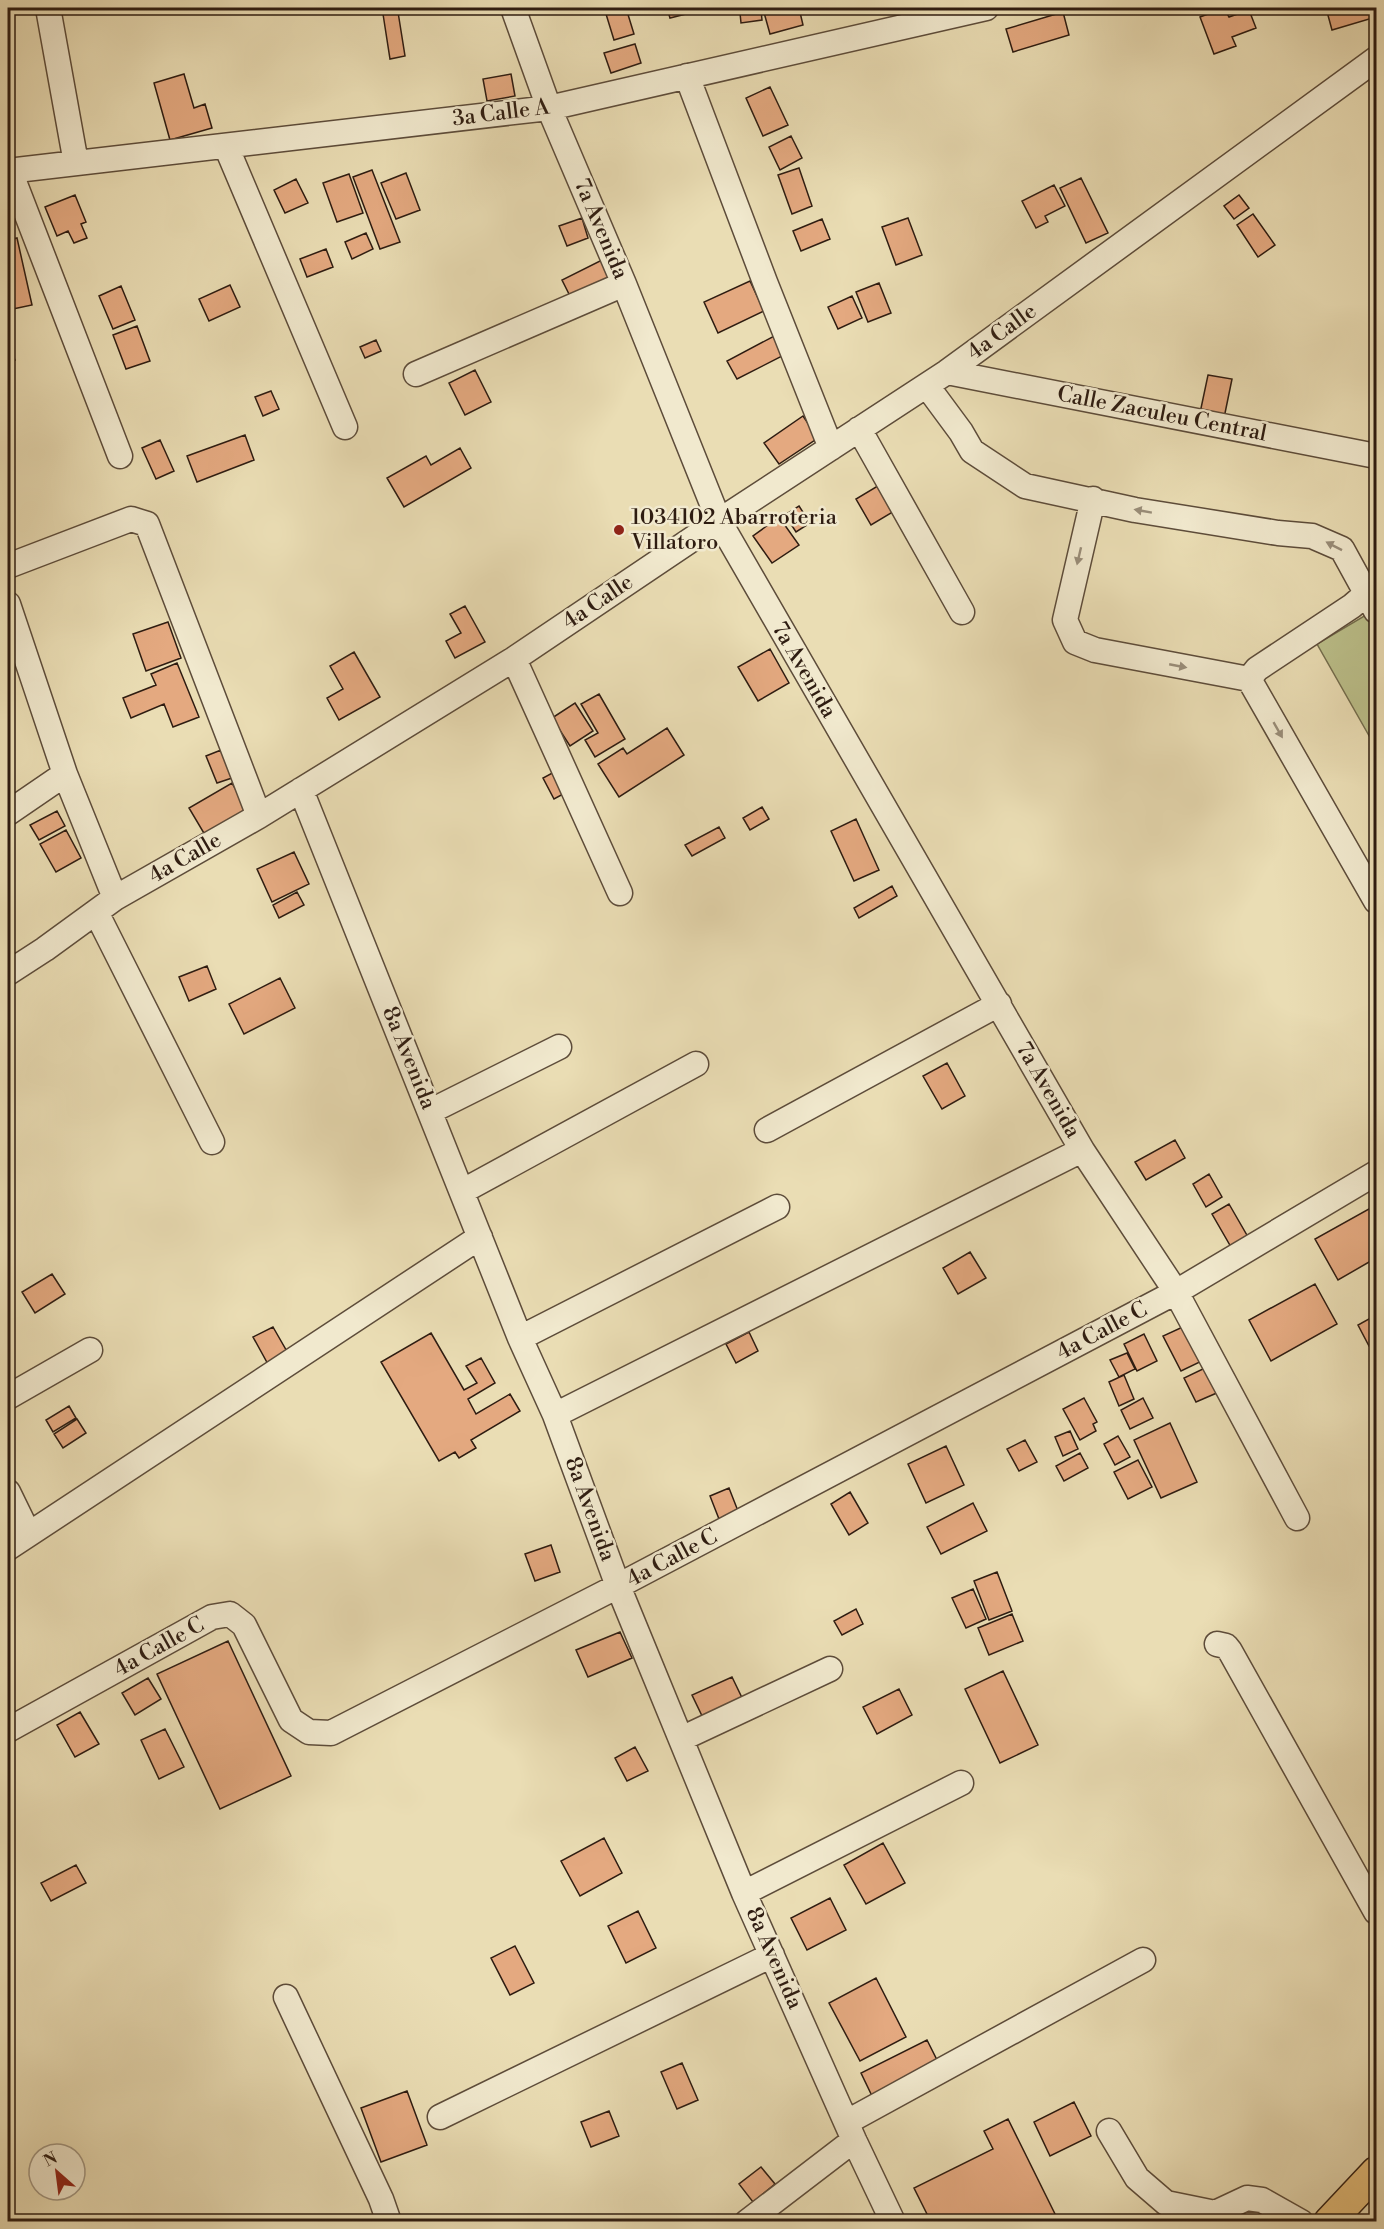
<svg xmlns="http://www.w3.org/2000/svg" width="1384" height="2229" font-family="'Libre Bodoni',serif">
  <style>
    .green { fill: #bbbf8a; stroke: #746e4e; stroke-width: 1.5 }
    .building { fill: #e4a980; stroke: #2e1c11; stroke-width: 1.5 }
    .lines { fill: none; stroke-linecap: round; stroke-linejoin: round }
    .minor-casing { stroke: #5d4c3a; stroke-width: 27 }
    .major-casing { stroke: #2e1c11; stroke-width: 33 }
    .minor { stroke: #f1e9ce; stroke-width: 24 }
    .major { stroke: #e5be7a; stroke-width: 30 }
    .oneway { fill: #998d79 }
    .poi-dot { fill: #8f2418; stroke: #f1e9ce; stroke-width: 2 }
    .labels { text-anchor: middle; dominant-baseline: central; stroke-width: 5; stroke-linejoin: round; paint-order: stroke }
    .street-label { font-size: 22px; fill: #2e1c11; stroke: #f1e9ce }
    .poi-label { font-size: 22px; fill: #2e1c11; stroke: #f1e9ce; text-anchor: start }
  </style>
  <rect width="100%" height="100%" fill="#eaddb4"/>
  <filter id="stains"><feTurbulence type="fractalNoise" baseFrequency=".00333" numOctaves="4"/><feColorMatrix values="0 0 0 0 .2 0 0 0 0 .09 0 0 0 0 .02 0 0 0 .5 -.17"/></filter>
  <radialGradient id="worn" r=".72"><stop offset=".6" stop-color="#630" stop-opacity="0"/><stop offset="1" stop-color="#630" stop-opacity=".3"/></radialGradient>
  <!-- green -->
  <path class="green" d="M1376,609V748L1317,644Z"/>
  <!-- building -->
  <path class="building" d="M626,8L634,34L614,40L606,14Z
    M667,8H693L694,12L670,18Z
    M767,8H799L803,25L770,34L763,9Z
    M1224,8L1229,17L1249,10L1256,28L1232,37L1236,46L1214,54L1200,17Z
    M1326,8H1376V17L1332,30Z
    M761,10L762,20L741,23L740,13Z
    M398,12L405,56L390,59L383,14Z
    M1063,12L1069,35L1013,52L1006,29Z
    M635,44L641,63L611,73L604,53Z
    M184,74L194,108L205,104L212,128L170,140L154,83Z
    M511,74L515,96L487,101L483,79Z
    M770,87L788,125L763,136L746,98Z
    M791,136L802,158L780,170L769,147Z
    M799,168L812,206L792,214L778,175Z
    M372,170L400,242L380,249L353,177Z
    M406,173L420,210L396,219L381,183Z
    M349,174L363,213L337,222L323,183Z
    M1081,178L1108,233L1086,243L1060,188Z
    M296,179L308,203L285,213L274,190Z
    M1054,185L1065,206L1045,216L1048,222L1036,228L1022,201Z
    M75,195L86,222L81,224L87,238L74,243L68,231L57,236L45,207Z
    M1239,195L1249,208L1234,219L1224,206Z
    M1253,214L1275,245L1258,257L1237,225Z
    M582,218L588,238L567,246L559,226Z
    M908,218L922,255L896,265L882,227Z
    M822,219L830,239L801,251L793,231Z
    M366,233L373,249L352,259L345,242Z
    M17,238L32,305L8,310V240Z
    M326,249L333,267L307,277L300,259Z
    M602,260L613,282L573,302L562,280Z
    M750,281L764,311L718,333L704,302Z
    M879,283L891,313L868,322L856,292Z
    M230,285L240,307L209,321L199,299Z
    M121,286L135,320L113,329L99,296Z
    M852,296L862,318L838,329L828,307Z
    M137,326L150,361L126,369L113,335Z
    M780,333L790,352L737,379L727,361Z
    M376,340L381,351L365,358L360,347Z
    M8,343L15,360L8,363Z
    M475,370L491,402L465,415L449,383Z
    M1208,375L1232,379L1224,418L1200,413Z
    M271,391L279,409L263,416L255,397Z
    M803,416L818,438L779,464L764,443Z
    M245,435L254,460L197,482L187,456Z
    M160,440L174,471L156,479L142,448Z
    M460,448L471,468L404,507L387,478L426,456L431,465Z
    M886,481L901,507L871,525L856,499Z
    M799,506L810,523L796,532L785,515Z
    M779,517L799,545L772,563L753,536Z
    M465,606L485,642L455,658L446,641L461,633L450,614Z
    M168,622L181,658L146,671L133,634Z
    M770,649L789,683L758,701L738,667Z
    M354,652L380,697L339,720L327,698L343,689L330,666Z
    M177,663L199,717L173,727L164,704L131,718L123,698L156,685L151,674Z
    M599,694L625,739L595,757L585,740L598,733L581,704Z
    M575,703L593,731L570,746L552,718Z
    M667,728L684,755L619,797L598,764L623,748L627,754Z
    M221,750L232,778L217,783L206,756Z
    M556,771L567,792L554,799L543,778Z
    M232,783L248,810L205,835L189,808Z
    M762,807L769,819L750,830L743,818Z
    M57,811L65,826L39,840L30,825Z
    M856,819L879,870L854,881L831,831Z
    M719,827L725,838L692,856L685,845Z
    M66,830L81,858L56,872L40,844Z
    M294,852L309,884L272,902L257,869Z
    M892,886L897,896L859,918L854,908Z
    M297,892L304,905L279,918L273,905Z
    M207,966L216,989L189,1001L179,977Z
    M280,978L295,1008L244,1034L229,1004Z
    M947,1063L965,1096L942,1109L923,1076Z
    M1175,1140L1185,1158L1146,1180L1135,1162Z
    M1209,1174L1222,1197L1206,1207L1193,1184Z
    M1229,1204L1248,1237L1231,1247L1212,1214Z
    M1376,1205V1258L1338,1280L1315,1239Z
    M970,1252L986,1278L958,1294L943,1268Z
    M52,1274L65,1294L35,1313L22,1292Z
    M1315,1284L1337,1324L1271,1361L1249,1320Z
    M1376,1315V1342L1369,1346L1358,1325Z
    M1187,1325L1204,1360L1181,1371L1163,1336Z
    M273,1327L289,1355L269,1366L253,1337Z
    M749,1332L758,1351L736,1363L726,1344Z
    M431,1333L464,1390L477,1383L466,1366L481,1358L495,1383L468,1399L476,1414L510,1394L520,1411L471,1440L476,1448L459,1458L455,1452L439,1461L381,1362Z
    M1144,1334L1157,1361L1137,1371L1124,1344Z
    M1127,1353L1135,1369L1119,1377L1110,1360Z
    M1207,1367L1219,1392L1196,1402L1184,1378Z
    M1124,1375L1134,1399L1119,1406L1109,1382Z
    M1084,1398L1097,1422L1093,1424L1096,1431L1080,1440L1063,1409Z
    M1143,1398L1153,1418L1130,1429L1121,1410Z
    M69,1406L76,1418L53,1432L46,1420Z
    M77,1419L86,1433L63,1448L54,1434Z
    M1170,1423L1197,1482L1161,1498L1134,1440Z
    M1070,1431L1078,1449L1063,1456L1055,1437Z
    M1118,1436L1130,1457L1115,1465L1104,1444Z
    M1025,1440L1037,1462L1019,1471L1007,1449Z
    M946,1446L964,1485L926,1503L908,1464Z
    M1080,1453L1088,1468L1064,1481L1056,1466Z
    M1138,1460L1152,1487L1128,1499L1114,1472Z
    M729,1488L738,1511L719,1519L710,1496Z
    M850,1492L868,1523L849,1535L831,1504Z
    M973,1503L987,1531L941,1554L927,1527Z
    M551,1545L560,1572L535,1581L525,1554Z
    M997,1572L1012,1611L989,1620L974,1581Z
    M973,1589L986,1619L966,1628L952,1598Z
    M856,1609L863,1624L842,1635L834,1621Z
    M1012,1614L1023,1641L989,1655L978,1628Z
    M620,1632L632,1658L588,1677L576,1650Z
    M228,1641L291,1776L220,1809L157,1674Z
    M1003,1671L1038,1745L1000,1763L965,1689Z
    M732,1677L745,1704L705,1722L692,1695Z
    M148,1678L161,1699L135,1715L122,1693Z
    M899,1689L912,1715L877,1734L863,1707Z
    M80,1712L99,1744L75,1757L57,1725Z
    M165,1729L184,1767L159,1779L141,1740Z
    M635,1747L648,1771L627,1781L615,1758Z
    M604,1838L622,1873L580,1896L561,1861Z
    M883,1843L905,1883L866,1904L844,1865Z
    M76,1865L86,1883L51,1901L41,1883Z
    M830,1898L846,1930L807,1950L791,1918Z
    M638,1911L656,1948L626,1963L608,1926Z
    M515,1946L534,1983L510,1995L491,1958Z
    M876,1978L906,2037L860,2061L829,2003Z
    M927,2040L940,2066L873,2098L861,2073Z
    M682,2063L698,2100L677,2109L661,2072Z
    M407,2091L427,2145L381,2162L361,2108Z
    M1074,2102L1091,2136L1050,2156L1034,2122Z
    M609,2111L619,2136L591,2147L581,2122Z
    M1008,2119L1059,2222H931L914,2188L993,2149L984,2131Z
    M761,2167L775,2184L753,2202L739,2184Z"/>
  <g class="lines">
    <!-- minor casing -->
    <g class="minor-casing">
      <path id="minor" d="M48,8L76,163
        M513,8L549,108L624,284L719,521L1082,1150L1176,1292L1297,1518
        M687,76L765,282L831,448
        M226,146L345,427
        M8,171L549,108L986,8
        M10,171L120,456
        M947,372L1376,456
        M416,374L624,284
        M927,386L961,432L972,451L1025,486L1135,510L1278,533L1312,536L1342,549L1376,611
        M859,429L962,612
        M1093,499L1065,620L1075,642L1095,650L1249,679L1376,901
        M8,566L131,519L147,524L259,816
        M8,604L65,774
        M514,659L620,893
        M1249,679L1257,669L1352,606L1367,593
        M301,790L520,1338L555,1415L618,1586L744,1893L854,2140L893,2222
        M8,813L65,774L115,898
        M96,912L212,1142
        M8,973L45,949L115,898L259,816L514,659L719,521L947,372L1376,59
        M431,1111L559,1047
        M767,1130L999,1004
        M463,1191L696,1064
        M520,1338L777,1207
        M8,1397L90,1350
        M555,1415L1082,1150
        M8,1492L28,1533
        M8,1548L480,1237
        M1217,1644L1226,1646L1230,1651L1376,1912
        M8,1730L212,1617L230,1614L244,1625L291,1720L309,1732L331,1733L618,1586L1176,1292L1376,1173
        M681,1739L830,1669
        M744,1893L961,1783
        M286,1997L381,2199L389,2222
        M440,2117L772,1955
        M847,2122L1143,1960
        M1109,2131L1137,2178L1166,2203L1215,2213L1247,2198L1262,2200L1301,2222
        M747,2222L854,2140"/>
    </g>
    <!-- major casing -->
    <g class="major-casing">
      <path id="major" d="M1329,2222L1376,2172"/>
    </g>
    <!-- minor -->
    <use href="#minor" class="minor"/>
    <!-- major -->
    <use href="#major" class="major"/>
  </g>
  <!-- one-way arrows -->
  <defs><path id="oneway-solid" d="M-6-.8H1V-3.2L6.5 0L1 3.2V.8H-6Z" transform="scale(1.5)"/></defs>
  <g class="oneway">
    <use href="#oneway-solid" transform="translate(1143 511) rotate(-170)"/>
    <use href="#oneway-solid" transform="translate(1334 546) rotate(-153)"/>
    <use href="#oneway-solid" transform="translate(1079 556) rotate(103)"/>
    <use href="#oneway-solid" transform="translate(1178 666) rotate(11)"/>
    <use href="#oneway-solid" transform="translate(1278 730) rotate(60)"/>
  </g>
  <!-- markers -->
  <circle class="poi-dot" cx="619" cy="530" r="6"/>
  <g class="labels">
    <!-- street labels -->
    <g class="street-label">
      <text transform="translate(501 113) rotate(-7)">3a Calle A</text>
      <text transform="translate(601 229) rotate(67)">7a Avenida</text>
      <text transform="translate(1002 332) rotate(-36)">4a Calle</text>
      <text transform="translate(1162 414) rotate(11)">Calle Zaculeu Central</text>
      <text transform="translate(598 602) rotate(-34)">4a Calle</text>
      <text transform="translate(804 670) rotate(60)">7a Avenida</text>
      <text transform="translate(185 858) rotate(-30)">4a Calle</text>
      <text transform="translate(409 1058) rotate(68)">8a Avenida</text>
      <text transform="translate(1048 1090) rotate(60)">7a Avenida</text>
      <text transform="translate(1102 1331) rotate(-28)">4a Calle C</text>
      <text transform="translate(590 1509) rotate(70)">8a Avenida</text>
      <text transform="translate(672 1558) rotate(-28)">4a Calle C</text>
      <text transform="translate(159 1647) rotate(-29)">4a Calle C</text>
      <text transform="translate(774 1958) rotate(66)">8a Avenida</text>
    </g>
    <!-- poi labels -->
    <g class="poi-label">
      <text x="631" y="517">1034102 Abarroteria<tspan x="631" dy="25">Villatoro</tspan></text>
    </g>
  </g>
  <!-- margin -->
  <rect width="1384" height="2229" fill="none" stroke="#eaddb4" stroke-width="30"/>
  <rect x="9" y="9" width="1366" height="2211" fill="none" stroke="#2e1c11" stroke-width="3"/>
  <rect x="15" y="15" width="1354" height="2199" fill="none" stroke="#2e1c11" stroke-width="1.5"/>
  <!-- north arrow -->
  <g transform="translate(57 2172) rotate(332)"><circle r="28" fill="#f1e9ce" stroke="#a39782" stroke-width="1.5"/>
  <path d="M0-4.5L10 22L0 15L-10 22Z" fill="#8f2418"/>
  <text y="-9" font-size="16" font-weight="bold" text-anchor="middle" fill="#2e1c11">N</text>
  </g>
  <rect width="100%" height="100%" filter="url(#stains)"/>
  <rect width="100%" height="100%" fill="url(#worn)"/>
</svg>
